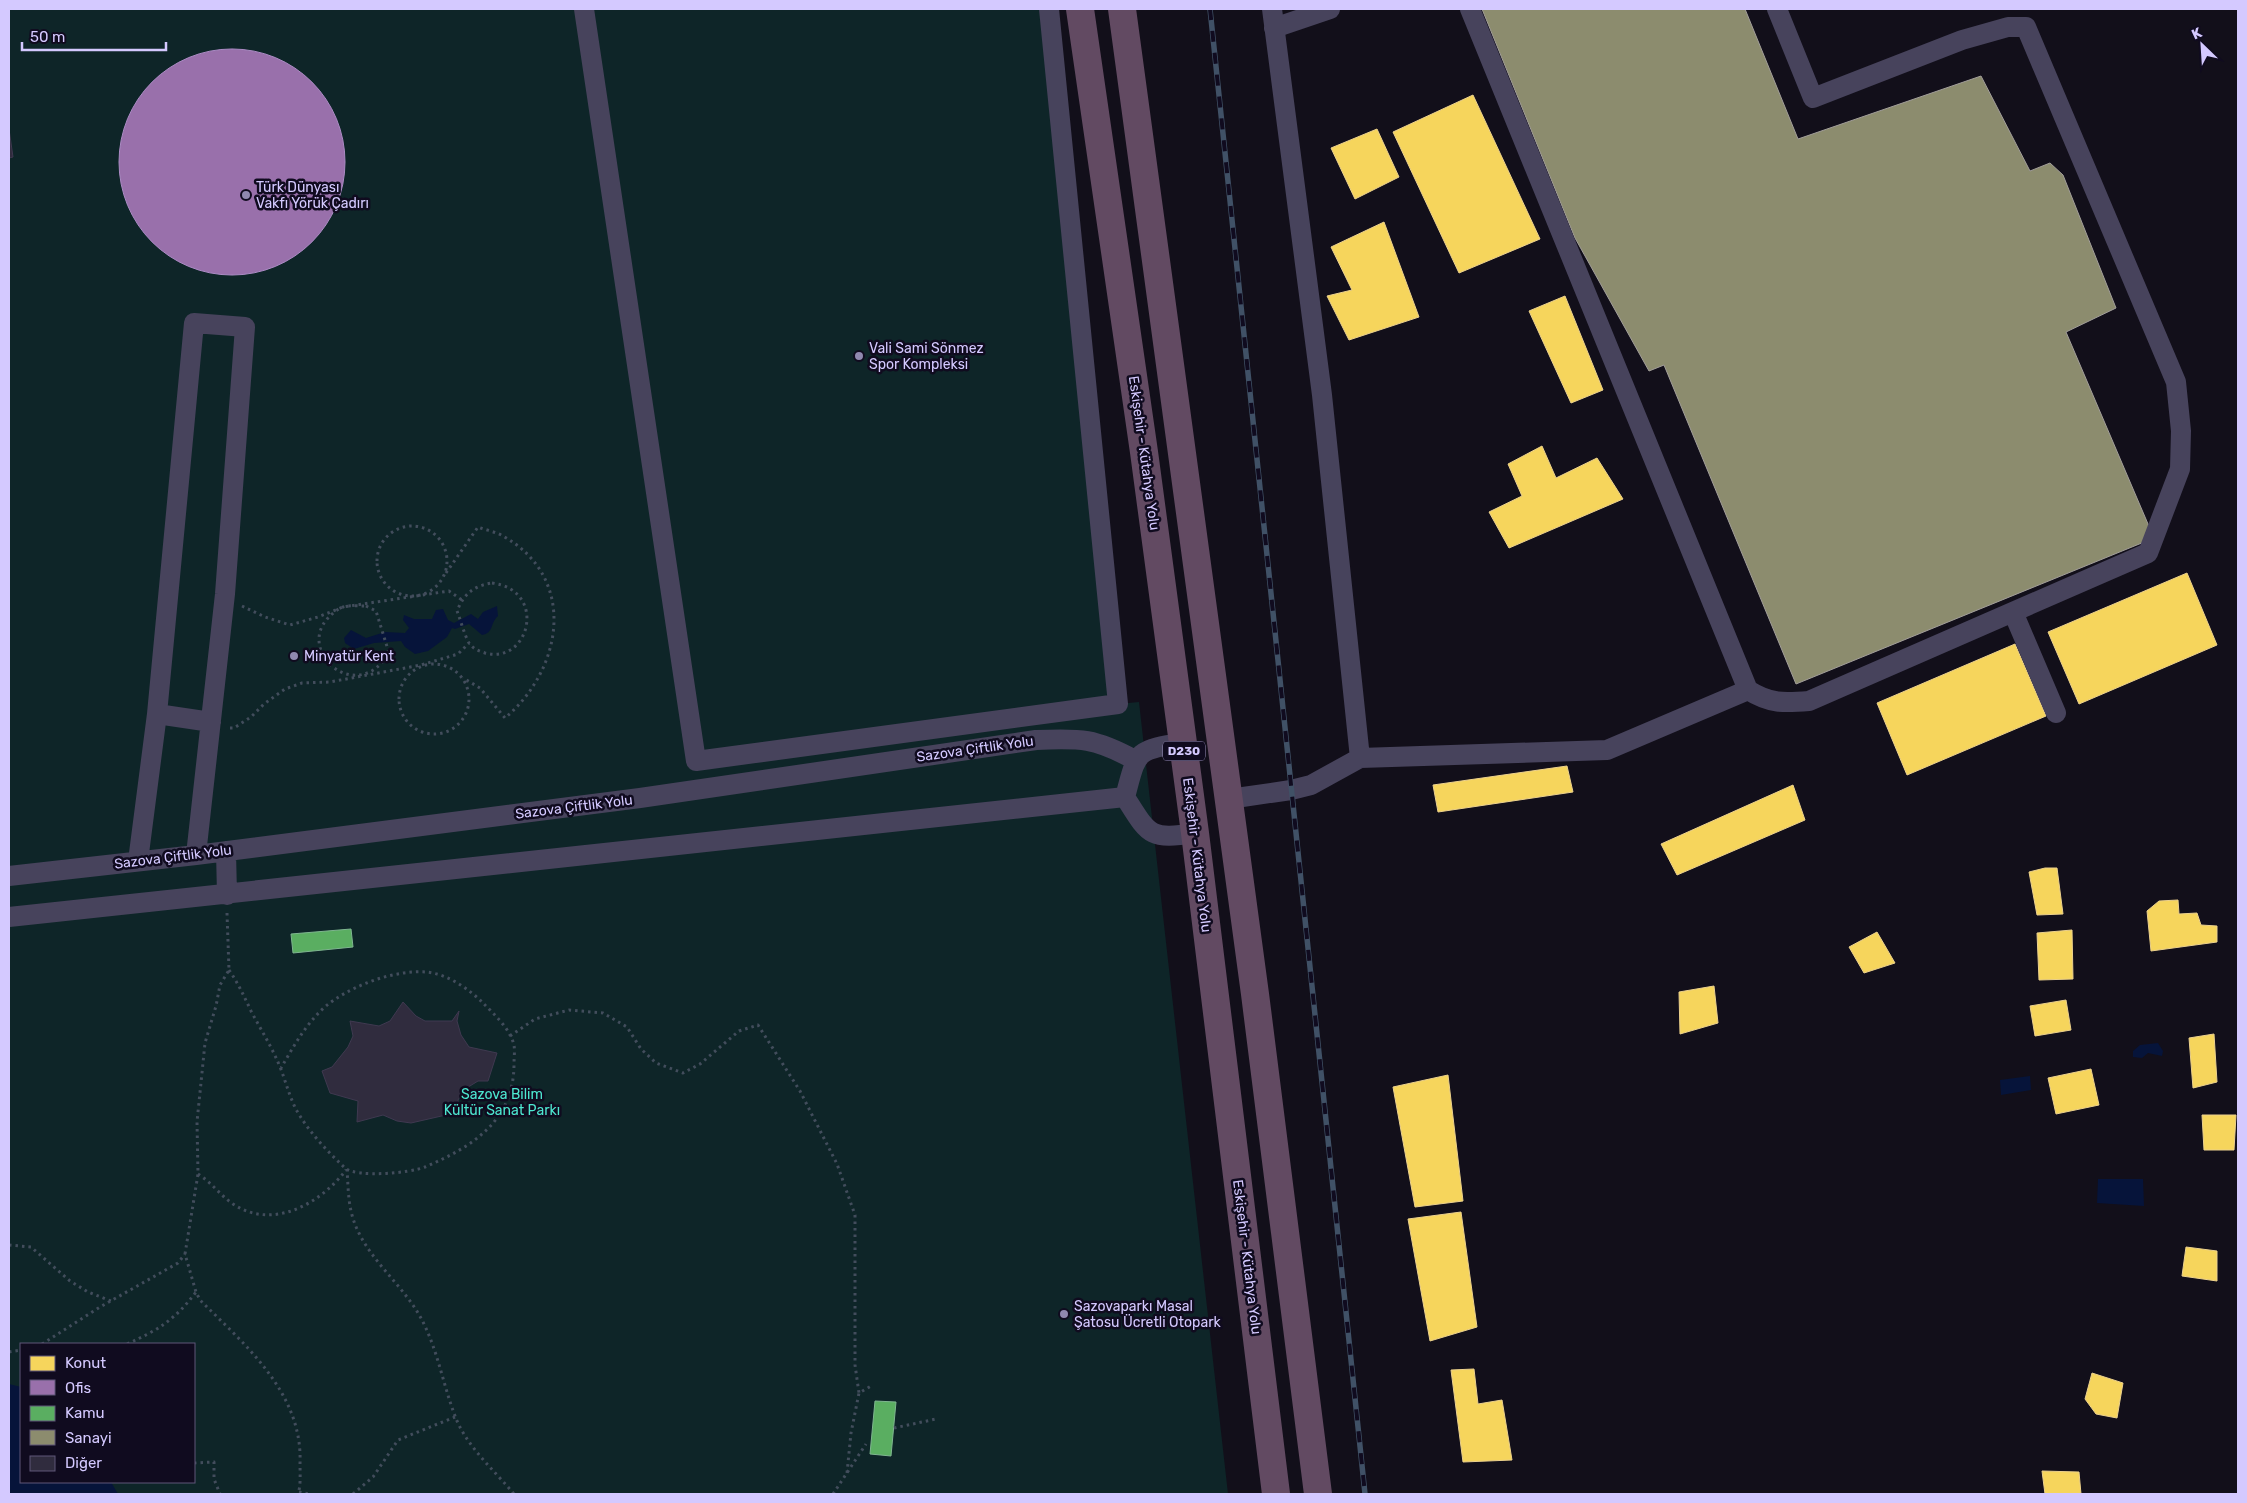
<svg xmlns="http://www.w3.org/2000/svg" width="2247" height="1503" font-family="Rubik,sans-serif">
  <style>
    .green { fill: #0e2528; fill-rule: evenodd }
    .water { fill: #06143a }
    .homes { fill: #f6d55c; stroke: #ecd18d }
    .offices { fill: #9970ab; stroke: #ab8bc4 }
    .public { fill: #5aae61; stroke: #7fb690 }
    .industry { fill: #8c8c6e; stroke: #a29e9a }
    .building { fill: #302c3e; stroke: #3f3950 }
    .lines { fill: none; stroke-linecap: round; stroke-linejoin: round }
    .path { stroke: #424d5c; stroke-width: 3; stroke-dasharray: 2.5 4; stroke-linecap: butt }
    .minor { stroke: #47435c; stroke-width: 20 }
    .highway { stroke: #624a62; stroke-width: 28 }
    .rail-casing { stroke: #405166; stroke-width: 5.5 }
    .rail { stroke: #100b1f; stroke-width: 4; stroke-dasharray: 11; stroke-linecap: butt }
    .poi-dot { fill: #9088af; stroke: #100b1f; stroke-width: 2 }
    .labels { text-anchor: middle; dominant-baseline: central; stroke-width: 5; stroke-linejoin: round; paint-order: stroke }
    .shield { fill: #100b1f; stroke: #9990bc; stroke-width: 1 }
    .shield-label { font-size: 12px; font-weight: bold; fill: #d4c9ff }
    .poi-label { font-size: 14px; fill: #d4c9ff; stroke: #100b1f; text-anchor: start }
    .street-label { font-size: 14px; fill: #d4c9ff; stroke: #100b1f }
    .park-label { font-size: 14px; fill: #4de7d0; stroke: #100b1f }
  </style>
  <rect width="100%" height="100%" fill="#120f1a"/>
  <!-- green -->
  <path class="green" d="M9,9H1049L1118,704L1139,702L1228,1494H9ZM21,1344H194V1482H21Z"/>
  <!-- water -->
  <path class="water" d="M497,606L498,616C490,623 494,633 482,635L469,624L455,629L452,628L447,637L428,651L415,654L405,647L401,641L374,643L354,649L345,643L344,638L351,630L366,638L385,632L405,633L409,628L403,620L404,615L414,619H432L436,610L443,609L448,620L454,623L471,614L478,619L483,612Z
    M2158,1043L2163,1051L2162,1056L2148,1053L2142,1058L2133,1057V1051L2140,1045Z
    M2030,1076L2031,1090L2001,1095L2000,1080Z
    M2098,1179H2143L2144,1206L2097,1203Z
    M9,1384L21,1387V1482H111L118,1494H9Z"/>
  <!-- homes -->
  <path class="homes" d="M1473,95L1540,239L1459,273L1393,132Z
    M1377,129L1399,177L1355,199L1331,148Z
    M1384,222L1419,317L1349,340L1327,296L1352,290L1331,247Z
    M1565,296L1603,390L1571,403L1529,311Z
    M1542,446L1556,478L1597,458L1623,499L1509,548L1489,512L1522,496L1508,464Z
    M2187,573L2217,645L2079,704L2048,632Z
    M2015,644L2046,716L1907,775L1877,703Z
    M1567,766L1573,792L1438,812L1433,785Z
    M1793,785L1805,820L1677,875L1661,844Z
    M2045,868H2057L2063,914L2037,915L2029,872Z
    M2178,900L2179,914L2197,913L2201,925L2217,926V942L2151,951L2147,911L2159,901Z
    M2072,930L2073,979L2039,980L2037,933Z
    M1877,932L1895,963L1864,973L1849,947Z
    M1714,986L1718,1023L1680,1034L1679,992Z
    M2066,1000L2071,1030L2035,1036L2030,1006Z
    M2214,1034L2217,1082L2193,1088L2189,1038Z
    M2091,1069L2099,1105L2056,1114L2048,1078Z
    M1448,1075L1463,1201L1415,1207L1393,1087Z
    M2202,1115H2236L2234,1150H2204Z
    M1461,1212L1477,1327L1430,1341L1408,1219Z
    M2186,1247L2217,1251V1281L2182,1276Z
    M1474,1369L1478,1404L1502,1400L1512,1460L1463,1462L1451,1370Z
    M2092,1373L2123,1383L2117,1418L2096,1414L2085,1399Z
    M2042,1471L2079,1472L2081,1494H2045Z"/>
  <!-- offices -->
  <path class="offices" d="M119 162a113 113 0 1 1 226 0a113 113 0 1 1-226 0Z"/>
  <!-- public -->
  <path class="public" d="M351,929L353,947L293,953L291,934Z
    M875,1401L896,1402L891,1456L870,1454Z"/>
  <!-- industry -->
  <path class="industry" d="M1482,9H1745L1798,139L1981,76L2030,171L2050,163L2063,175L2116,308L2066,332L2154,538L1796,684L1664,365L1649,371L1575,238Z"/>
  <!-- building -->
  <path class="building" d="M9,129L13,157L9,158Z
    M403,1002L416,1016L425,1021H452L459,1011L457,1021L461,1035L469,1047L497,1053L488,1081H478L465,1089L458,1100L459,1112L411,1123L397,1121L383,1115L357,1122L358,1101L330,1093L322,1071L332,1067L348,1047L353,1036L350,1021L379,1026L390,1021Z"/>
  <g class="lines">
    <!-- path -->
    <path class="path" d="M377 561a35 35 0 1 1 70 0a35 35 0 1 1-70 0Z
      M446,573L478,527C486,530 496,532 503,536C578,578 563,669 505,718L480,688L463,678
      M492,583C548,590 530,665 485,653C479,651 473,649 469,643C464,634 461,621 457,611C464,594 473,586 492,583Z
      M242,606L265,617L290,625L318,617L343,607L449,591L462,600
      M366,606L376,611L389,653C357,706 296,652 328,618C332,614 337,609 343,607C349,605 359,606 366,606Z
      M399 699a35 35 0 1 1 70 0a35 35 0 1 1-70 0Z
      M230,728H234L251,717L264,704L285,689L302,683L330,682L421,665L458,654L469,643
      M227,913L229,970L220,985L216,1006L205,1043L197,1122L198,1174L185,1254L196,1292L200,1300C246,1346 303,1393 300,1464C300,1474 301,1485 298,1494
      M229,970C238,983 244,996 251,1011C261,1030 272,1047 280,1067C286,1082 289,1096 297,1111C309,1132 327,1151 345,1168C356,1178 411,1173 425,1167C472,1147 514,1121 514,1064C514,1058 515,1051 514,1045C510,1029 495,1015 484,1004C469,989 448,974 426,972C396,970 359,983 334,1000C310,1016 295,1044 281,1068
      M510,1036L535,1019L569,1010L603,1013L627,1027L641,1049L656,1063L683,1073L700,1064L739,1031L758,1025L800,1091L837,1164L855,1215V1365L859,1393
      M347,1169C348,1183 348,1198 351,1211C361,1256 403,1282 423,1322C438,1352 443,1384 455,1416C466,1446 494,1470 514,1494
      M198,1174C211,1182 220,1195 233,1204C273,1231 321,1203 346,1170
      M9,1245L31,1247L70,1281L88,1292L111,1301
      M42,1344L100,1307L178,1263L185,1254
      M127,1344C158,1330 175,1320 196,1292
      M9,1352L21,1350
      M894,1428L936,1419
      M194,1463L214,1462V1479L220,1494
      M847,1473L851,1433L859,1393L871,1386
      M299,1492L309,1494
      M353,1494L373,1477L398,1440L455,1417
      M833,1494L866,1444"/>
    <!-- minor -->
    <path class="minor" d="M584,9L696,761L1118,704L1049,9
      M1272,9L1322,395L1360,758L1607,750L1748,690L1470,9
      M1274,28L1330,9
      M2013,612L2056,713
      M1748,690C1770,704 1784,703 1809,701L2148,553L2180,469L2181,431L2176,382L2026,27H2008L1962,40L1813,98L1777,9
      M157,714L211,722
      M1183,743C1134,749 1137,753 1125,797C1149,835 1149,840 1195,833
      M1229,799L1291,790L1311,785L1360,758
      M226,851L227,895
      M138,861L157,714L194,323L245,327L225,594L196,855
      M9,876L196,855L640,798L1036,740C1081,738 1095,738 1135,760
      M9,917L1125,797"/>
    <!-- highway -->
    <path class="highway" d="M1080,9L1144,452L1195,833L1276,1494
      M1122,9L1255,994L1318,1494"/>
    <!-- rail casing -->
    <g class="rail-casing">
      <path id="rail" d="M1210,9L1365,1494"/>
    </g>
    <!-- rail -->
    <use href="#rail" class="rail"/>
  </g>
  <!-- markers -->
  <g class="poi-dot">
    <circle cx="246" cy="195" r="5"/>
    <circle cx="859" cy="356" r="5"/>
    <circle cx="294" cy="656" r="5"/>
    <circle cx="1064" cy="1314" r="5"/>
  </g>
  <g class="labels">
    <!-- shield labels -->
    <rect class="shield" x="1163" y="741.5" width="42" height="19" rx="4"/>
    <g class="shield-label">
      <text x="1184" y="751">D230</text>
    </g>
    <!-- poi labels -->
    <g class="poi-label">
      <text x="256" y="187">Türk Dünyası<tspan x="256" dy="16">Vakfı Yörük Çadırı</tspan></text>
      <text x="869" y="348">Vali Sami Sönmez<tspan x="869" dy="16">Spor Kompleksi</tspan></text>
      <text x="304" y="656">Minyatür Kent</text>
      <text x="1074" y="1306">Sazovaparkı Masal<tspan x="1074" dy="16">Şatosu Ücretli Otopark</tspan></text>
    </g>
    <!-- street labels -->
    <g class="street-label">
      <text transform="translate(1144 453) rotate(82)">Eskişehir - Kütahya Yolu</text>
      <text transform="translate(975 749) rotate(-8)">Sazova Çiftlik Yolu</text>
      <text transform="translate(574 807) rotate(-7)">Sazova Çiftlik Yolu</text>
      <text transform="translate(1197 855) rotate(83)">Eskişehir - Kütahya Yolu</text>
      <text transform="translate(173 857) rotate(-7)">Sazova Çiftlik Yolu</text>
      <text transform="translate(1247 1257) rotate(83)">Eskişehir - Kütahya Yolu</text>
    </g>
    <!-- park labels -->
    <g class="park-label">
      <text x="502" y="1094">Sazova Bilim<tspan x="502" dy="16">Kültür Sanat Parkı</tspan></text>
    </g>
  </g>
  <!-- border -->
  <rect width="2247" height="1503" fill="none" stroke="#d4c9ff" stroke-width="20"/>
  <!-- legend -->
  <rect x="20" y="1343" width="175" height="140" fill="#100b1f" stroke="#5e5779"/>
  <rect x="30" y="1356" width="25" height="15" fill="#f6d55c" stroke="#5e5779"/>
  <text x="65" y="1368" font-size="15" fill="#d4c9ff">Konut</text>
  <rect x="30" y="1380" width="25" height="15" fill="#9970ab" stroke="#5e5779"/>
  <text x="65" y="1393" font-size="15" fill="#d4c9ff">Ofis</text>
  <rect x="30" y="1406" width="25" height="15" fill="#5aae61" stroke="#5e5779"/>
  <text x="65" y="1418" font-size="15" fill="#d4c9ff">Kamu</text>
  <rect x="30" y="1430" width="25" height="15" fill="#8c8c6e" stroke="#5e5779"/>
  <text x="65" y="1443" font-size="15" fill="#d4c9ff">Sanayi</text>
  <rect x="30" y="1456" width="25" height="15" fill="#302c3e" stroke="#5e5779"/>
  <text x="65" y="1468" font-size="15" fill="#d4c9ff">Diğer</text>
  <!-- north arrow -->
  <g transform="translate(2202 45) rotate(335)" stroke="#100b1f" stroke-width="4" paint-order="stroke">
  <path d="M0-4L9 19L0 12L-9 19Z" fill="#d4c9ff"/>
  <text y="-8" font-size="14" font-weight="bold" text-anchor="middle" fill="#d4c9ff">K</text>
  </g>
  <!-- scale -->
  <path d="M22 42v8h144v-8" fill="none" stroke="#d4c9ff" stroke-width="2.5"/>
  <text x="30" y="42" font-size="15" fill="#d4c9ff" stroke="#100b1f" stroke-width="4" paint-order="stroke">50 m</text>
</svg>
